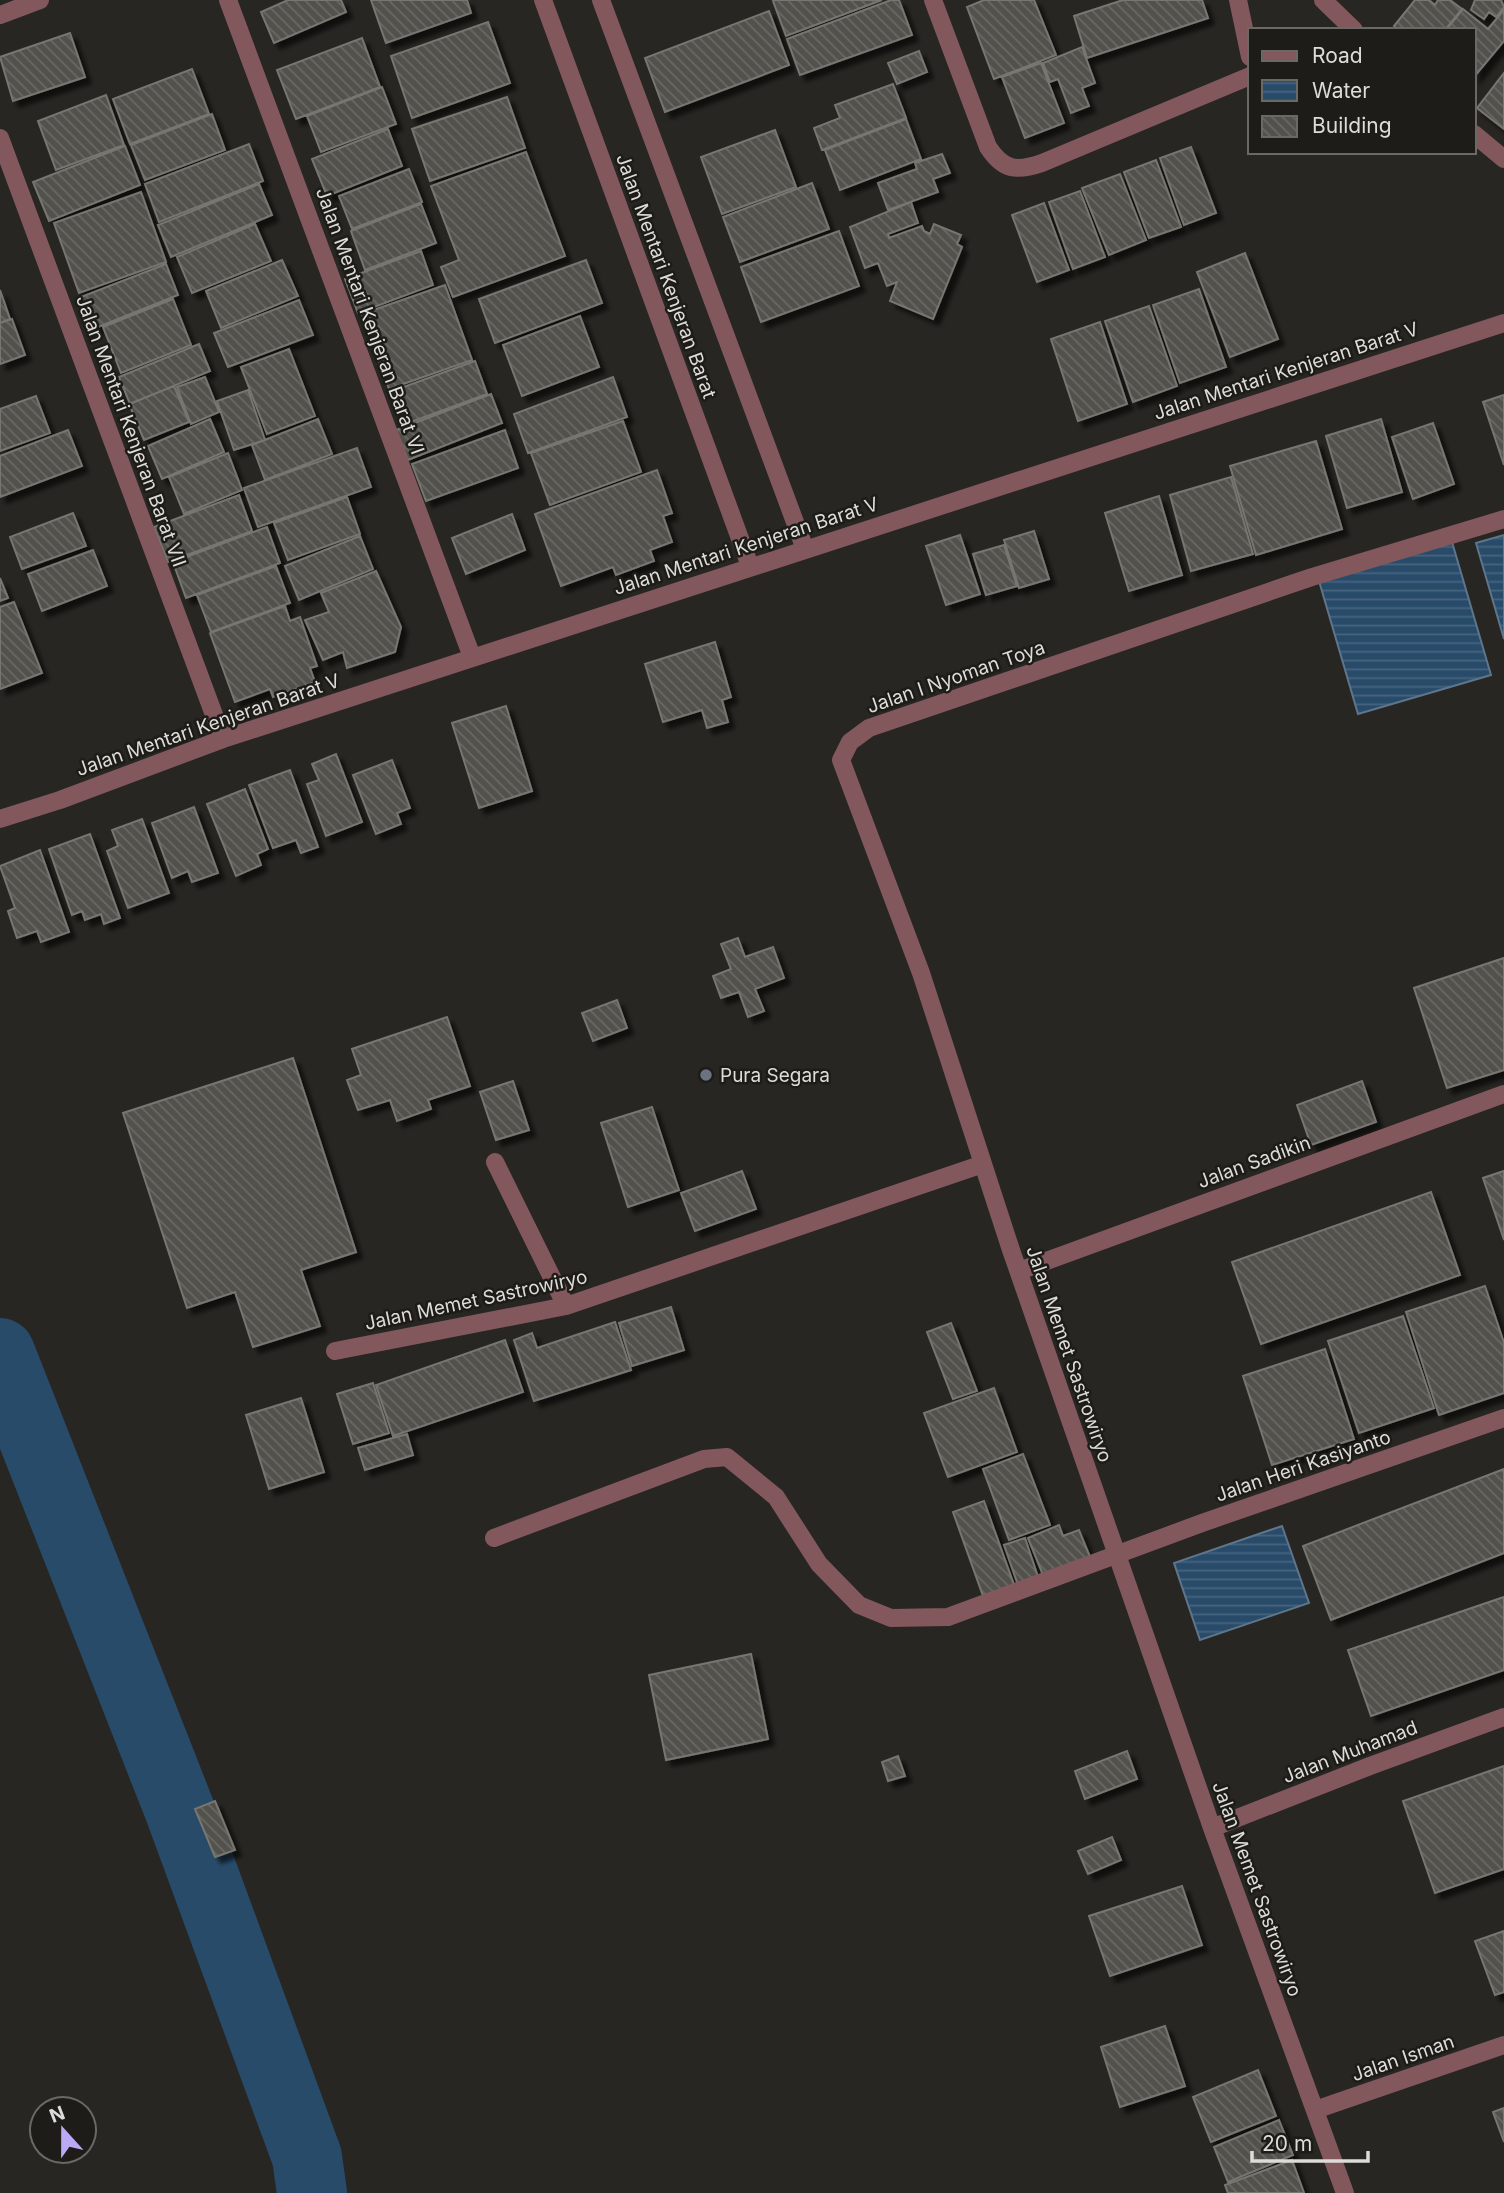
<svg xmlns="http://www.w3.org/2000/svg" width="1504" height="2193" font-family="Inter,sans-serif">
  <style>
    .water { fill: url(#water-rules); stroke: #5e768b; stroke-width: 2 }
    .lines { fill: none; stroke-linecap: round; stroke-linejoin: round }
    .river { stroke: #284b6a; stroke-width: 70 }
    .building { fill: url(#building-back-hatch); stroke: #777671; stroke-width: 2; filter: url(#shadow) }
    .street { stroke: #83585c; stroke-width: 18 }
    .worship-dot { fill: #6b7280; stroke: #1d1c18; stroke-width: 2.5 }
    .labels { text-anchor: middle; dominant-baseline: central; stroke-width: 5; stroke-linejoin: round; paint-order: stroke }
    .street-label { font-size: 19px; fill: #dddcd9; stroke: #1d1c18 }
    .poi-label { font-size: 19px; fill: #dddcd9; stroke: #1d1c18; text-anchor: start }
  </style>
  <defs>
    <pattern id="water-rules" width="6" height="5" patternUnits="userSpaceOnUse" patternTransform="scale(1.75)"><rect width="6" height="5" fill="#284b6a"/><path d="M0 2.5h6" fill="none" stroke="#47647f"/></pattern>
    <pattern id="building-back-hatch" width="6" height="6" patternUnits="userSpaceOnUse" patternTransform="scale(1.75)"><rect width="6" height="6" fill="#52514c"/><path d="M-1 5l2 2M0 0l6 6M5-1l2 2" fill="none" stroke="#6a6965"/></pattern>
    <filter id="shadow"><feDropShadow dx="6" dy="6" stdDeviation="2" flood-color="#0009"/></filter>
  </defs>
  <rect width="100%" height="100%" fill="#272622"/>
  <!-- water -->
  <path class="water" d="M1504,535V639L1476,543Z
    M1452,542L1491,675L1358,714L1319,581Z
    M1282,1526L1309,1603L1200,1640L1174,1563Z"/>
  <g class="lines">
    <!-- river -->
    <path class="river" d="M0,1353L180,1811L307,2157L312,2193"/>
  </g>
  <!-- building -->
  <path class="building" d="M288,0H341L346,12L274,43L261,12Z
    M371,0H467L471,13L386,43Z
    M775,0H882L786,36L773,1Z
    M891,0H899L912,35L800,75L787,39Z
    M984,0H1034L1056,55L994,79L967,7Z
    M1123,0H1202L1208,18L1087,58L1074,16Z
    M1415,0H1429L1435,5L1438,0H1450L1462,9L1445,30H1398L1394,26Z
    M1501,0L1504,7L1496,17L1489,12L1484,19L1471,10L1475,0Z
    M1463,9L1488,29L1504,10V41L1474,77V30H1446Z
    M769,11L789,65L665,112L645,58Z
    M488,22L510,83L412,118L391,56Z
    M70,33L85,77L13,101L0,57Z
    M362,38L380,87L296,119L277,70Z
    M1082,47L1095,83L1082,88L1089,106L1071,113L1058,79L1050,82L1043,63Z
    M919,51L927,72L897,84L888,63Z
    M1041,63L1064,123L1025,138L1002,77Z
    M192,69L209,114L130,144L113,99Z
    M1504,73V129L1477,108Z
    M893,84L906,118L822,150L814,128L840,118L835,105Z
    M382,87L396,124L321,152L307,116Z
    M106,95L124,145L56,170L38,121Z
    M507,97L525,148L430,181L412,129Z
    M212,114L225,150L145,180L131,145Z
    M906,119L921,159L840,190L825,150Z
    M388,129L402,166L327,196L312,159Z
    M775,130L796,187L722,214L701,157Z
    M249,144L263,181L159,222L145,184Z
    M125,146L140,185L49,221L33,182Z
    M1191,147L1216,213L1184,225L1160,158Z
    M526,152L565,256L453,297L441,267L459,260L431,186Z
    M942,154L950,173L933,179L938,192L888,210L878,183L917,169L915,163Z
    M1156,160L1181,227L1149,238L1124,172Z
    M409,169L422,202L352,229L339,196Z
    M1120,174L1146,240L1109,255L1082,188Z
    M812,183L829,229L740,262L723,217Z
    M259,184L272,215L171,257L158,225Z
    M1080,191L1105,257L1073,269L1049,202Z
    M141,192L166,262L79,293L54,223Z
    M911,202L918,223L888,234L889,238L922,226L924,231L930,234L934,224L961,235L957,244L962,247L933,319L890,301L897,282L887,286L878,263L865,268L850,227Z
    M1044,203L1069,270L1037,282L1012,215Z
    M421,204L436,243L365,270L351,231Z
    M255,224L271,261L192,293L177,257Z
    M839,231L859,286L761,322L741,267Z
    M421,251L433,285L358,313L345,279Z
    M1245,253L1278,339L1230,357L1197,272Z
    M282,260L298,296L221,328L206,291Z
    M586,260L602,303L495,343L479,299Z
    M166,264L178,295L93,329L81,297Z
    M445,285L472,360L389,389L362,314Z
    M1199,289L1226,367L1180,383L1153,305Z
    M0,290L10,319L0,323Z
    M173,299L191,345L121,373L103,327Z
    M299,300L313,335L228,367L214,333Z
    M1149,306L1177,386L1133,402L1105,321Z
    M580,316L599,367L522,396L503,345Z
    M12,319L25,355L0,364V323Z
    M1100,322L1127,404L1078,421L1051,339Z
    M199,344L210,371L130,404L119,377Z
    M289,349L315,416L267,434L241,367Z
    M475,361L487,394L411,422L398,389Z
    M205,377L219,412L191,424L177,387Z
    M613,377L627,417L528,453L514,414Z
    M174,386L189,422L144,440L129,404Z
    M248,390L265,440L234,450L217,401Z
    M491,394L502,423L408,460L396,430Z
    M1504,395V465L1483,402Z
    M36,396L50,433L0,451V409Z
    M210,419L224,452L162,479L148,446Z
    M318,419L332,454L265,480L252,445Z
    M1381,419L1402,492L1347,508L1326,436Z
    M623,421L641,472L550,505L531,453Z
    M1433,423L1454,484L1413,499L1392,437Z
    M68,430L82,466L0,497V456Z
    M505,430L518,468L426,501L412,464Z
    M1316,441L1342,529L1256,555L1230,466Z
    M357,448L371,487L258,527L244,488Z
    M228,453L242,490L184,514L169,477Z
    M657,470L672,513L663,516L672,542L650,550L654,561L616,575L613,567L561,586L535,514Z
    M1231,477L1253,554L1191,571L1170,495Z
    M239,495L252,531L168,562L154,527Z
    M1159,496L1182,575L1129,591L1105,513Z
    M347,497L360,534L288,560L274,523Z
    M73,513L86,546L22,569L10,537Z
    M512,514L525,550L466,574L452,538Z
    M267,527L280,563L186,598L173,562Z
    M1034,531L1049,579L1019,588L1004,540Z
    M960,535L980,594L946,605L926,546Z
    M360,536L373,569L299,600L285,566Z
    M1004,545L1017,586L986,595L973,554Z
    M93,550L107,586L42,611L28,574Z
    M276,566L290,603L211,632L197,595Z
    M376,571L401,627L395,652L347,668L343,652L323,660L305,620L329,612L321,593Z
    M0,578L8,598L0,601Z
    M14,602L42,673L0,689V607Z
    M285,606L290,621L300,617L317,666L310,668L315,682L273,697L270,689L235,702L210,633Z
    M715,642L731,697L722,700L728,722L707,728L702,710L663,722L645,664Z
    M506,706L532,791L479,808L452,723Z
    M336,754L362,822L326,836L307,784L319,780L312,764Z
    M392,760L410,808L397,813L401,824L376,834L353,775Z
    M290,770L318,847L301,853L296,840L273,848L249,785Z
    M245,789L268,849L257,854L261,865L236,876L207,804Z
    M194,807L218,873L192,882L188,871L172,878L152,823Z
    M142,819L169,893L128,908L107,851L118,846L112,830Z
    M90,834L120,918L104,924L101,914L85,920L82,911L72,915L49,849Z
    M40,850L69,932L41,942L37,931L17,938L8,911L15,908L0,866Z
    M738,938L745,957L773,947L784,978L755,989L764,1011L748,1017L739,992L721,998L713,976L731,969L721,944Z
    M1504,958V1070L1447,1088L1414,988Z
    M617,1000L627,1028L593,1041L582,1013Z
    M447,1017L470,1086L428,1100L431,1109L397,1121L390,1100L358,1110L347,1080L361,1075L352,1049Z
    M293,1058L356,1252L301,1270L320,1326L253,1347L235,1292L187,1308L123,1113Z
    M513,1081L529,1130L496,1140L480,1092Z
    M1362,1081L1376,1122L1311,1145L1297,1105Z
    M652,1107L679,1190L628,1207L601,1123Z
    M742,1171L756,1209L695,1231L681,1193Z
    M1504,1171V1240L1483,1178Z
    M1431,1192L1460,1275L1261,1344L1232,1262Z
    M1485,1286L1504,1343V1393L1439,1415L1406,1312Z
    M671,1307L684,1350L632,1366L619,1323Z
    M1403,1316L1434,1408L1359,1433L1328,1341Z
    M615,1322L631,1370L534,1401L514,1340L532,1333L537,1348Z
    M951,1323L977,1391L953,1399L927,1332Z
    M505,1340L523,1392L393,1436L376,1385Z
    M1325,1349L1354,1439L1272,1465L1243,1376Z
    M373,1383L389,1433L353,1444L337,1394Z
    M994,1388L1017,1452L948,1477L924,1413Z
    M301,1398L324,1472L269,1489L246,1415Z
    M407,1434L413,1455L365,1470L358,1448Z
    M1023,1454L1050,1525L1009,1540L983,1469Z
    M1504,1469V1553L1331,1620L1303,1546Z
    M984,1501L1014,1585L983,1596L953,1512Z
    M1059,1525L1063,1536L1079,1530L1090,1557L1043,1575L1028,1538Z
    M1025,1538L1038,1577L1018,1585L1004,1545Z
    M1504,1597V1670L1371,1716L1348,1650Z
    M751,1654L768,1739L666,1760L649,1675Z
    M1127,1751L1137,1779L1085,1799L1075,1771Z
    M898,1756L905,1776L888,1781L882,1762Z
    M1504,1766V1869L1435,1893L1403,1801Z
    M215,1801L235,1850L215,1857L195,1809Z
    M1112,1837L1121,1860L1088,1874L1078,1851Z
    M1182,1886L1202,1945L1110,1976L1089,1916Z
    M1504,1931V1992L1495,1995L1475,1941Z
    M1165,2026L1185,2086L1120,2107L1101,2047Z
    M1258,2070L1276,2116L1211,2142L1193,2097Z
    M1504,2108V2142L1493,2112Z
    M1279,2120L1293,2155L1228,2182L1214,2147Z
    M1292,2160L1304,2193H1228L1225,2185Z"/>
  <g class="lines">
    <!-- street -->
    <path class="street" d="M228,0L472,657
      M543,0L750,566
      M601,0L805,549
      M933,0L988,147C1003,170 1016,172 1042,163L1250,76
      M1238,0L1250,57
      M1323,0L1354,30
      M0,15L40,0
      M1474,134L1504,159
      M0,138L223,739
      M0,819L60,800L223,739L1504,323
      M495,1162L566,1306
      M1019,1271L1504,1094
      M335,1351L566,1306L983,1164
      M494,1538L704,1459L727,1457L776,1497L819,1564L859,1605L891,1618L948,1617L1202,1523L1504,1418
      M1212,1828L1370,1766L1504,1717
      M1315,2110L1504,2045
      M1345,2193L1212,1828L1011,1250L921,973L841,760L850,742L869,728L1312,577L1504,519"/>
  </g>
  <!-- markers -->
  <circle class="worship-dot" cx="706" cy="1075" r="7"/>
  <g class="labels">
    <!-- street labels -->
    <g class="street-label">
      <text transform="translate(666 276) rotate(70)">Jalan Mentari Kenjeran Barat</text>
      <text transform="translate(370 321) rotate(70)">Jalan Mentari Kenjeran Barat VI</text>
      <text transform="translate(1286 371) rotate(-18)">Jalan Mentari Kenjeran Barat V</text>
      <text transform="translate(131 431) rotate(70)">Jalan Mentari Kenjeran Barat VII</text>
      <text transform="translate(746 546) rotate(-18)">Jalan Mentari Kenjeran Barat V</text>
      <text transform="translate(956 677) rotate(-19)">Jalan I Nyoman Toya</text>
      <text transform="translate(208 725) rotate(-19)">Jalan Mentari Kenjeran Barat V</text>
      <text transform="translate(1254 1162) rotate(-20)">Jalan Sadikin</text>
      <text transform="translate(476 1300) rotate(-12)">Jalan Memet Sastrowiryo</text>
      <text transform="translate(1069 1354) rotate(71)">Jalan Memet Sastrowiryo</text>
      <text transform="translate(1303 1466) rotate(-19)">Jalan Heri Kasiyanto</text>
      <text transform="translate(1350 1752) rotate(-21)">Jalan Muhamad</text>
      <text transform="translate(1257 1889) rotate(70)">Jalan Memet Sastrowiryo</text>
      <text transform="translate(1403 2058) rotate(-19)">Jalan Isman</text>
    </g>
    <!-- poi labels -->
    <g class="poi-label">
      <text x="720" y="1075">Pura Segara</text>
    </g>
  </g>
  <!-- legend -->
  <rect x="1248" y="28" width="228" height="126" fill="#1d1c18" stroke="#6a6965" stroke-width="2"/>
  <rect x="1262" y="51" width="35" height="10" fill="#83585c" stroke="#6a6965" stroke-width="2"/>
  <text x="1312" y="63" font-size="21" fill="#dddcd9">Road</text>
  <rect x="1262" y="80" width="35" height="21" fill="url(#water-rules)" stroke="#6a6965" stroke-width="2"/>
  <text x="1312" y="98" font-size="21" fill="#dddcd9">Water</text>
  <rect x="1262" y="116" width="35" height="21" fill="url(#building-back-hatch)" stroke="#6a6965" stroke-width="2"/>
  <text x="1312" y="133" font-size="21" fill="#dddcd9">Building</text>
  <!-- north arrow -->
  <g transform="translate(63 2130) rotate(339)"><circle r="33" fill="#1d1c18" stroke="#6a6965" stroke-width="2"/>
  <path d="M0-5L12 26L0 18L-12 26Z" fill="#baaaf6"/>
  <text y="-10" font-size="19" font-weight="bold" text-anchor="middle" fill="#dddcd9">N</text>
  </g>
  <!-- scale -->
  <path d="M1252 2151v10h116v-10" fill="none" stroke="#dddcd9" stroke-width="3.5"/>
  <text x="1262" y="2151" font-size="21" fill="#dddcd9" stroke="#1d1c18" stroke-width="5" paint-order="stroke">20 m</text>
</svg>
